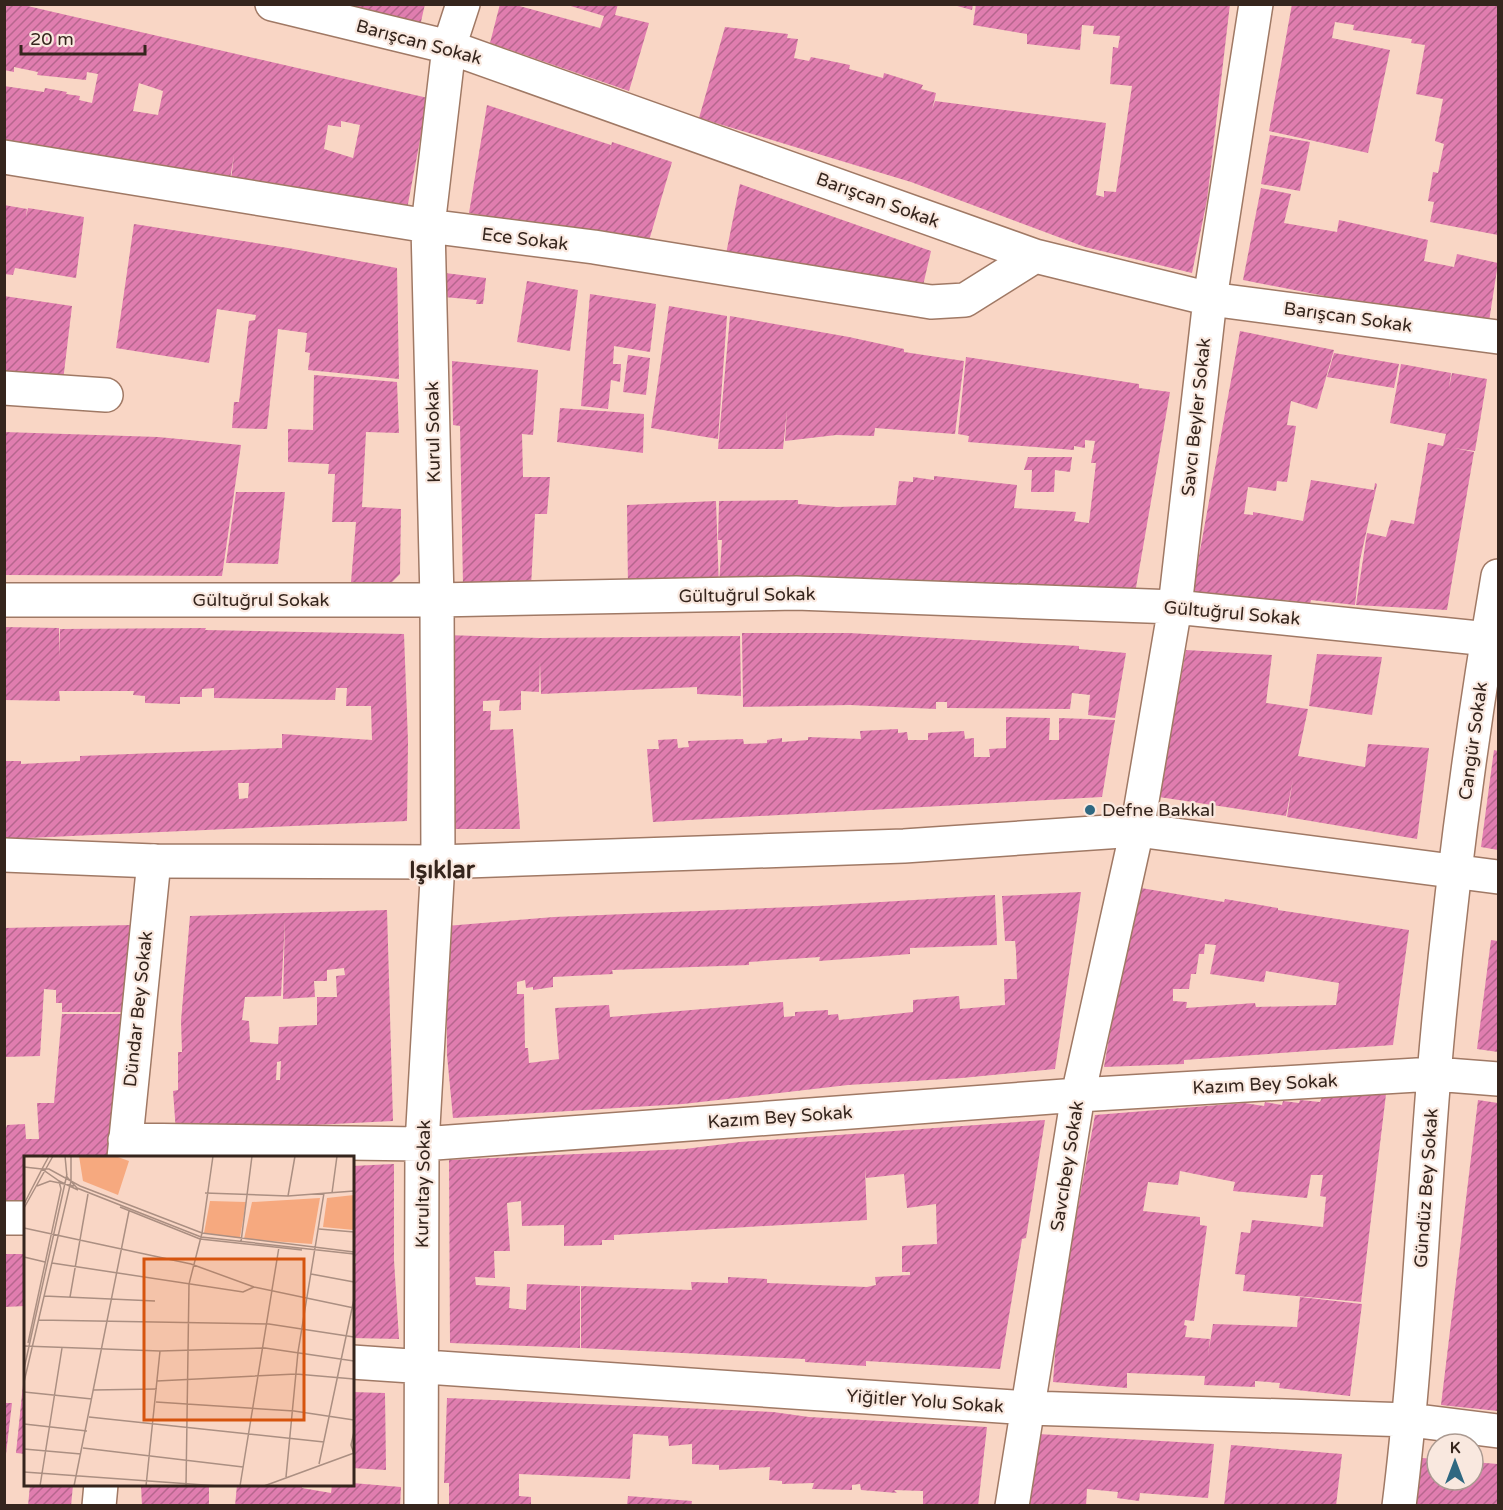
<svg xmlns="http://www.w3.org/2000/svg" width="1503" height="1510" font-family="'Varela Round',sans-serif">
  <style>
    .building { fill: url(#building-hatch); fill-rule: evenodd }
    .lines { fill: none; stroke-linecap: round; stroke-linejoin: round }
    .minor-casing { stroke: #a07965; stroke-width: 36 }
    .major-casing { stroke: #a07965; stroke-width: 36 }
    .minor { stroke: #fff; stroke-width: 33 }
    .major { stroke: #fff; stroke-width: 33 }
    .poi-dot { fill: #2f6881; stroke: #f9e8df; stroke-width: 2 }
    .labels { text-anchor: middle; dominant-baseline: central; stroke-width: 4.5; stroke-linejoin: round; paint-order: stroke }
    .street-label { font-size: 18px; fill: #35251d; stroke: #f9e8df }
    .poi-label { font-size: 18px; fill: #35251d; stroke: #f9e8df; text-anchor: start }
    .district-label { font-size: 24px; font-weight: bold; fill: #35251d; stroke: #f9e8df }
    .inset-road { fill: none; stroke: #ab8f82; stroke-width: 1.5 }
    .view { fill: #d6540e; fill-opacity: 0.15; stroke: #d6540e; stroke-width: 3 }
    .inset-edge { fill: none; stroke: #35251d; stroke-width: 3 }
  </style>
  <defs>
    <pattern id="building-hatch" width="6" height="6" patternUnits="userSpaceOnUse" patternTransform="scale(1.5)"><rect width="6" height="6" fill="#e07daf"/><path d="M-1 1l2-2M0 6l6-6M5 7l2-2" fill="none" stroke="#b6668e"/></pattern>
  </defs>
  <rect width="100%" height="100%" fill="#f9d6c5"/>
  <!-- building -->
  <path class="building" d="M4,4H19L49,11L428,98L407,209L231,180L234,155L230,179L4,145V86L44,92L45,88L67,92L66,94L80,96L79,100L92,103L98,74L87,72L86,80L37,75L38,72L14,67V72L4,70ZM139,83L163,91L158,115L133,111ZM341,121L360,125L353,158L324,149L328,125L341,127Z
    M327,4H425L420,26Z
    M500,4H512L600,28L604,16L564,4H618L615,15L649,23L629,91L490,43Z
    M950,4H973L972,10Z
    M976,4H1230L1207,200L1192,273L1085,247L911,182L699,118L725,27L788,34L787,38L798,39L794,58L809,61L811,57L850,65L849,69L883,78L884,73L923,85L921,89L936,93L932,110L935,101L1106,123L1096,195L1104,197V191L1116,192L1132,86L1110,84L1113,47L1118,48L1120,36L1093,34L1094,26L1082,25L1080,50L1027,44V34L973,25Z
    M1292,4H1498V235L1430,222L1434,202L1428,201L1433,172L1438,173L1444,144L1435,141L1443,99L1416,94L1425,45L1411,43L1412,39L1353,30L1354,25L1335,22L1332,38L1390,50L1368,153L1269,131Z
    M487,105L611,145L608,159L612,142L672,162L648,244L469,213Z
    M1270,135L1310,142L1300,191L1261,184Z
    M740,184L931,251L922,290L725,259Z
    M1261,188L1291,194L1284,223L1337,232L1339,220L1428,240L1424,261L1454,267L1457,254L1498,263L1488,328L1243,280Z
    M4,205L27,209L26,217L28,208L84,217L76,278L15,268L13,275L4,274Z
    M134,224L288,248L397,268L399,379L308,370L310,353L305,352L307,333L278,329L267,429L232,428L234,402H239L249,321L255,320L256,315L217,309L209,363L116,348Z
    M445,273L486,278L483,304H476L477,300L444,297Z
    M527,281L578,290L570,351L517,342Z
    M590,294L656,304L650,352L614,346L613,364H621L620,382L611,380L608,409L581,406Z
    M4,296L72,306L63,381L4,374Z
    M669,306L727,316L718,439L651,428Z
    M730,316L849,337L904,349V352L964,361L955,434L875,428L874,436L836,435L785,441L787,410L783,449H718Z
    M1240,331L1334,350L1317,409L1291,401L1287,425L1296,426L1287,482L1277,481L1276,491L1248,487L1244,514L1253,515V512L1303,521L1311,480L1374,490L1375,483L1377,484L1360,560L1355,605L1311,600L1310,604L1285,600L1284,605L1191,600Z
    M1334,353L1399,364L1394,388L1327,377Z
    M628,355L650,358L646,395L623,392Z
    M966,357L1139,384V388L1170,392L1134,599L719,584L722,540H718L719,501L798,500V504L837,507L896,505L899,481L913,482V477L934,480V476L1017,485L1014,508L1076,512L1074,521L1089,523L1096,463H1091L1095,441L1085,440V448L1074,446V450L968,442L969,436L958,434Z
    M452,361L538,370L533,435L522,434L523,477H550L547,514H535L531,586L463,585L460,426L453,425Z
    M1401,364L1451,373L1449,388L1452,373L1487,379L1475,451L1454,448L1474,452L1447,610L1356,605L1367,533L1386,537L1391,520L1414,524L1428,443L1443,446L1446,434L1390,423Z
    M314,375L397,382L399,433L366,432L362,507L401,509L400,574L390,584L351,582L356,522H332L335,474H328L329,464L288,462V429L313,430Z
    M560,408L644,414L643,453L557,442Z
    M4,432L158,437L241,445L222,576L4,575Z
    M1028,457H1072L1070,472L1055,470L1054,492H1031L1032,470H1024Z
    M236,492H285L278,564L226,563Z
    M716,501L719,588H628L627,505Z
    M4,627L59,628V657L60,629L206,628L205,630L404,634L408,742L407,821L5,839V761H21V764L80,761V756L282,748V734L372,740L371,706H346L347,688H336L335,700L214,698V688L202,689V697H180V704L145,703V696L133,695L134,691H59L60,701L4,700ZM238,783H249L248,798L239,799Z
    M742,633H849L1079,646V649L1126,653L1115,718L1088,715L1090,695L1072,693L1070,709L947,708V702H936V709L850,705L743,707Z
    M445,635L540,638L740,636L741,696L697,694V687L541,694L540,662L539,692L521,691V710L499,711L500,700L483,701V711H491L490,730L513,729L520,829H445Z
    M1186,650L1272,655L1266,703L1308,709L1298,756L1365,767L1368,744L1429,748L1417,839L1287,817L1293,779L1286,816L1159,797Z
    M1317,654L1382,657L1372,715L1309,706Z
    M1006,717L1050,718L1049,740H1059V718L1115,720L1102,797L653,822L647,749H659L658,740L677,739L678,748L689,747L688,741L743,739L744,744L767,743V740L782,738V742L808,740V737L861,739L860,731L898,729V733L907,732L908,740H928V733L964,731L965,739L974,738V757H990L989,749L1006,748Z
    M1494,750L1498,751V850L1481,847Z
    M1135,887L1224,902L1225,899L1278,908V910L1409,930L1393,1045L1184,1060V1064L1104,1067ZM1205,944L1216,945L1210,974L1264,982L1266,971L1339,983L1336,1005L1256,1007L1255,1003L1186,1008L1187,1002L1173,1001V989H1189L1191,974H1196L1199,954H1204Z
    M1081,892L1055,1069L962,1078L848,1085L683,1104L453,1118L447,1055L446,926L554,917L817,906L995,895L997,945L910,948V954L819,961L820,957L749,962V965L612,970L613,974L553,977V987L533,990V987L526,988L525,980L517,982V994H524L525,1048H528L529,1063L559,1059L555,1008L609,1005L610,1017L783,1002L784,1017L795,1016V1012L828,1010V1015L838,1014L839,1020L913,1012V1000L959,996L960,1009L1005,1005L1004,979H1017L1016,951L1015,941H1005L1002,896Z
    M387,910L393,1121L176,1132L173,1091L178,1090V1052H182L181,1021L190,916ZM285,920L283,999L315,997L314,981H327V970L344,968L345,975L336,976L337,997H317V1025L279,1027L278,1044L250,1042L249,1021L242,1020L245,997L281,996ZM281,1061L280,1080H276L277,1062Z
    M131,925L124,1012H62V1003H56V990L44,989L40,1056L4,1057V928Z
    M1491,940L1498,941V1052L1477,1049Z
    M62,1014H124L110,1158H26V1214H4V1138L7,1125L25,1124L26,1139H39L37,1103H54Z
    M1358,1091L1386,1094L1361,1302L1243,1291L1245,1275L1235,1274L1241,1232L1250,1233L1252,1220L1323,1227L1326,1197L1320,1196L1323,1175H1311L1307,1198L1233,1191L1235,1182L1180,1171L1178,1185L1148,1182L1143,1211L1200,1217V1225L1207,1226L1194,1321L1185,1320L1184,1325L1187,1326L1185,1337L1210,1339L1208,1355L1213,1324L1297,1327L1300,1297L1362,1304L1350,1396L1279,1388L1280,1383L1255,1381V1387L1204,1385L1205,1376L1127,1373V1388L1053,1382L1058,1315L1095,1115L1244,1103L1264,1106L1265,1102L1282,1105L1283,1101L1299,1103L1300,1100L1320,1102L1323,1095Z
    M1478,1100L1498,1103V1411L1441,1405Z
    M1045,1120L1026,1238L1022,1239L1000,1369L866,1361V1366L805,1362V1359L581,1348V1286L692,1290L691,1282L728,1283V1277L767,1279V1283L867,1287L876,1285L875,1277L910,1275V1272H902V1246L937,1244L936,1204L907,1208L904,1174L866,1178L865,1168L867,1220L614,1235V1240H602V1245L564,1246V1225L522,1226L521,1201L507,1203L510,1251H494L495,1278L475,1277L476,1285L510,1287L509,1308L526,1310L527,1284L580,1286V1348L450,1343L449,1160L685,1149L740,1142Z
    M394,1164V1260L399,1339L352,1338V1263H356L352,1233V1166Z
    M4,1254H26V1306L4,1307Z
    M24,1375H26V1454L16,1453Z
    M352,1392L385,1393L386,1470L352,1468Z
    M447,1398L773,1412L809,1417L987,1427L978,1506H923V1491L894,1490L897,1493L861,1490L860,1484L852,1485V1490L812,1489L814,1483L782,1484V1481L769,1480L770,1467L719,1470V1465L692,1464V1444L669,1446L668,1436L633,1434L630,1479L519,1474V1496L531,1497V1506H449V1483H444Z
    M4,1403H12L6,1454H4Z
    M1038,1434L1214,1444L1208,1498L1140,1493L1139,1501L1117,1498L1118,1492L1087,1489L1086,1506H1028Z
    M1231,1445L1342,1454L1336,1506H1224Z
    M1422,1458L1437,1459V1480H1473V1462L1498,1464V1506H1416Z
    M352,1483L401,1487L400,1506H235L237,1485H302V1488L331,1493L332,1485Z
    M30,1485H73L71,1506H28Z
    M141,1485H209V1506H142Z
    M628,1496L692,1501L691,1506H627Z"/>
  <g class="lines">
    <!-- minor casing -->
    <g class="minor-casing">
      <path id="minor" d="M272,4L449,47L1035,256L1210,299L1498,337
        M4,157L428,226L594,247L931,302L965,300L1035,256
        M4,388L106,395
        M4,600H437L796,593L1175,607L1498,640
        M125,1140L422,1144L1078,1095L1434,1074L1498,1079
        M124,1158L154,861
        M4,1218H26
        M352,1362L1028,1408L1410,1420L1498,1431
        M99,1506L101,1484
        M421,1506L422,1144L438,862L437,600L428,226L449,47L463,4
        M1012,1506L1078,1095L1137,830L1175,607L1210,299L1256,4
        M1399,1506C1417,1363 1422,1218 1434,1075C1448,908 1470,741 1498,576"/>
    </g>
    <!-- major casing -->
    <g class="major-casing">
      <path id="major" d="M4,855L154,861L438,862L904,846L1137,830L1498,877"/>
    </g>
    <!-- minor -->
    <use href="#minor" class="minor"/>
    <!-- major -->
    <use href="#major" class="major"/>
  </g>
  <!-- markers -->
  <circle class="poi-dot" cx="1090" cy="810" r="6"/>
  <g class="labels">
    <!-- street labels -->
    <g class="street-label">
      <text transform="translate(419 42) rotate(15)">Barışcan Sokak</text>
      <text transform="translate(878 200) rotate(20)">Barışcan Sokak</text>
      <text transform="translate(525 239) rotate(7)">Ece Sokak</text>
      <text transform="translate(1348 317) rotate(8)">Barışcan Sokak</text>
      <text transform="translate(1196 417) rotate(-84)">Savcı Beyler Sokak</text>
      <text transform="translate(433 432) rotate(-91)">Kurul Sokak</text>
      <text transform="translate(747 595) rotate(-1)">Gültuğrul Sokak</text>
      <text x="261" y="600">Gültuğrul Sokak</text>
      <text transform="translate(1232 613) rotate(5)">Gültuğrul Sokak</text>
      <text transform="translate(1473 741) rotate(-82)">Cangür Sokak</text>
      <text transform="translate(138 1009) rotate(-84)">Dündar Bey Sokak</text>
      <text transform="translate(1265 1084) rotate(-3)">Kazım Bey Sokak</text>
      <text transform="translate(780 1117) rotate(-4)">Kazım Bey Sokak</text>
      <text transform="translate(1067 1166) rotate(-81)">Savcıbey Sokak</text>
      <text transform="translate(423 1184) rotate(-89)">Kurultay Sokak</text>
      <text transform="translate(1426 1188) rotate(-86)">Gündüz Bey Sokak</text>
      <text transform="translate(925 1401) rotate(4)">Yiğitler Yolu Sokak</text>
    </g>
    <!-- poi labels -->
    <g class="poi-label">
      <text x="1102" y="810">Defne Bakkal</text>
    </g>
    <!-- district labels -->
    <g class="district-label">
      <text x="442" y="870">Işıklar</text>
    </g>
  </g>
  <!-- overview -->
  <g transform="translate(24 1156)">
    <rect width="330" height="330" fill="#f9d6c5"/>
    <path d="M55,0H91L105,5L94,39L59,25ZM330,39V74L299,71L303,42ZM296,42L288,88L220,83L228,46ZM186,45L222,46L216,82L180,77Z" fill="#f6a97f"/>
    <path class="inset-road" d="M41,0L43,21L53,32L177,81L330,98M0,11L18,13M35,25L54,34M13,30L26,25L50,30M181,37L264,40L330,35M308,37L313,0M264,40L271,0M0,48L18,13H25L56,30L178,77L330,96M96,51L176,83L278,94M0,52L29,0M0,72L167,108L230,131L330,152M295,73L330,76M217,86L228,0M0,101L21,106M28,107L219,136L230,131M287,118L330,126M20,140L131,145M46,141L64,38M14,164L245,168L330,181M4,187L37,33L35,25L18,13L25,0M0,190L136,195L241,192L330,205M0,213L43,18M133,225L272,218L330,223M0,226L47,25V0M69,234L133,233M0,236L68,243M132,246L270,255L330,264M65,261L300,286M0,268L63,275M330,276L327,289L330,298M59,292L219,311M0,293L57,298M295,308L330,143M0,316L194,330M262,321L274,196L300,37M16,330L38,192M50,330L105,55M122,330L136,195M162,330L165,128L178,77L189,0M216,330L255,91M240,330L330,297"/>
    <path class="view" d="M120,103H280V264H120Z"/>
    <rect width="330" height="330" class="inset-edge"/>
  </g>
  <!-- border -->
  <rect width="1503" height="1510" fill="none" stroke="#35251d" stroke-width="12"/>
  <!-- north arrow -->
  <g transform="translate(1455 1462)"><circle r="28" fill="#f9e8df" stroke="#ab9a91" stroke-width="1.5"/>
  <path d="M0-4.5L10 22L0 15L-10 22Z" fill="#2f6881"/>
  <text y="-9" font-size="16" font-weight="bold" text-anchor="middle" fill="#35251d">K</text>
  </g>
  <!-- scale -->
  <path d="M21 45v9h124v-9" fill="none" stroke="#35251d" stroke-width="3"/>
  <text x="30" y="45" font-size="18" fill="#35251d" stroke="#f9e8df" stroke-width="4.5" paint-order="stroke">20 m</text>
</svg>
